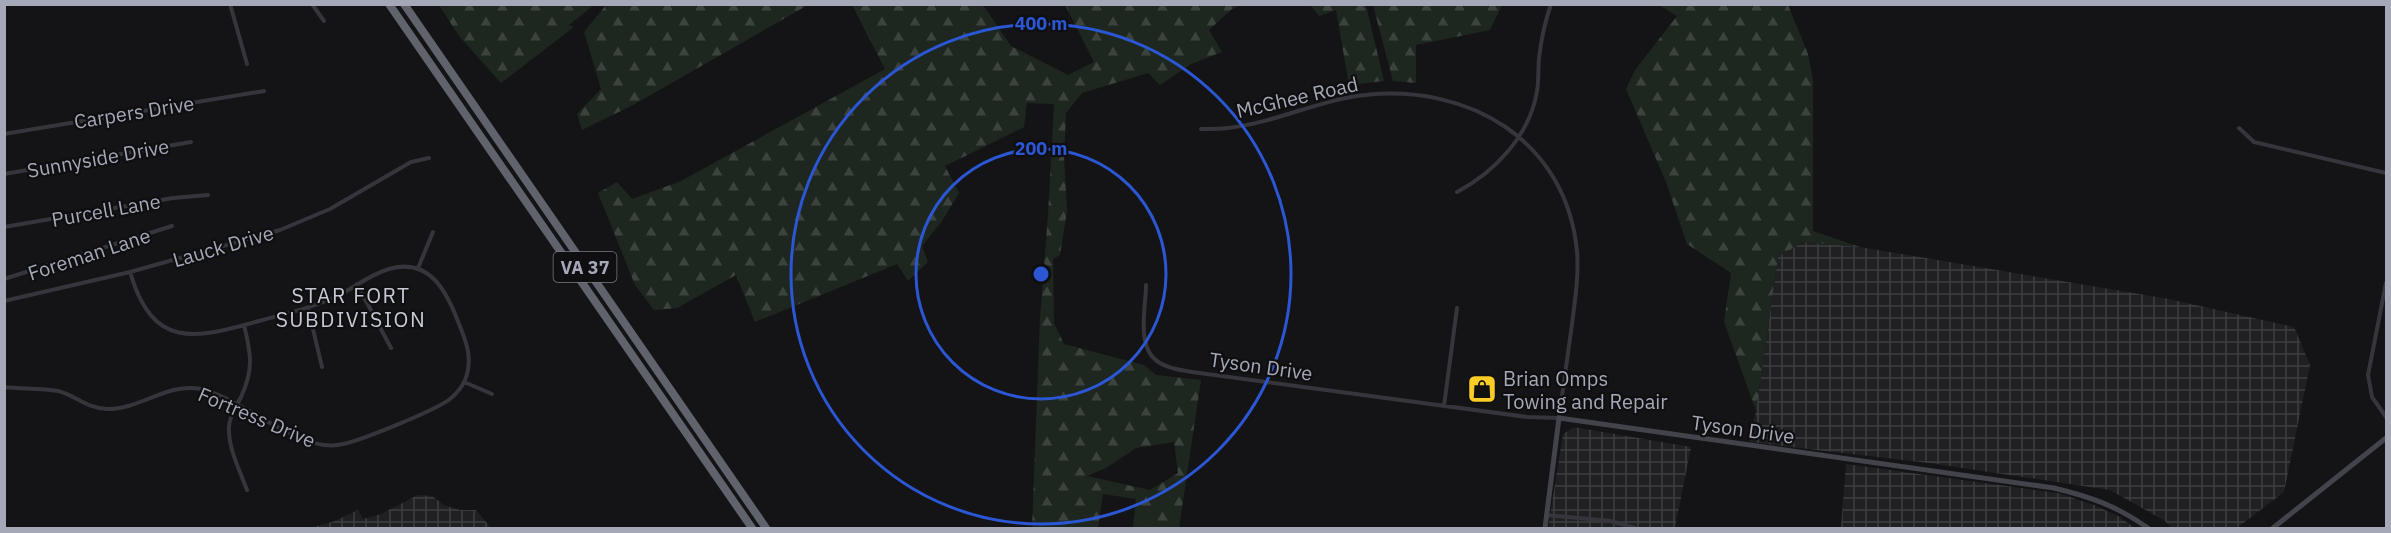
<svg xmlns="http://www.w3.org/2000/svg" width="2391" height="533" font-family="'IBM Plex Sans',sans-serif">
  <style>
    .industrial { fill: url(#industrial-grid) }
    .forest { fill: url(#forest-firs); fill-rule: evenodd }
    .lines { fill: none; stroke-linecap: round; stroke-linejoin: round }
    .street { stroke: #35353b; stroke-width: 4 }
    .secondary { stroke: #43444b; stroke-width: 5 }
    .highway { stroke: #60626c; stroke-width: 8 }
    .ring { fill: none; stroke: #2b57d5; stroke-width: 3 }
    .labels { text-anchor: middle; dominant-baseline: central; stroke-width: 4.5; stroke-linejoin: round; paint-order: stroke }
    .shield { fill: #0f0f11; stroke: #787a85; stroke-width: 1.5 }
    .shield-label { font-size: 18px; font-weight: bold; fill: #a5a8b7 }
    .street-label { font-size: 20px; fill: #a5a8b7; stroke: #0f0f11 }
    .poi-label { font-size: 20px; fill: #a5a8b7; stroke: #0f0f11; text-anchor: start }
    .neighbourhood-label { font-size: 21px; letter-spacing: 1.5px; fill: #c6c8d3; stroke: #0f0f11 }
    .centre { fill: #2b57d5; stroke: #0f0f11; stroke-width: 3 }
    .ring-label { font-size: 18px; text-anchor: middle; font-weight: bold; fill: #2b57d5; stroke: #0f0f11; stroke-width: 4.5; stroke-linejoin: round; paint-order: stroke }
  </style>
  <defs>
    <pattern id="industrial-grid" width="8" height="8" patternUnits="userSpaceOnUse" patternTransform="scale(1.5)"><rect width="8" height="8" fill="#202023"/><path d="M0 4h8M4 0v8" fill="none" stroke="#3d3e41"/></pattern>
    <pattern id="forest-firs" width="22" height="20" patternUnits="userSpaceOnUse" patternTransform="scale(1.5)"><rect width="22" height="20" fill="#1e2620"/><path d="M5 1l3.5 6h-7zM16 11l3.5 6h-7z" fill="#3c433e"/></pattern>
  </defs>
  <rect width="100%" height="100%" fill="#141416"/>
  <!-- industrial -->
  <path class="industrial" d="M1803,242L1860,247L2169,299L2294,327L2310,365L2284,492L2237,528H2172L2165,521L2110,490L1929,463L1749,442L1756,411L1778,257Z
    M1574,427L1691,447L1675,528H1548L1563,434Z
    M1846,464L2058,493L2094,505L2118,516L2135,528H1841Z
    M418,495L432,496L444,505L460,510H476L491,528H310L332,522L358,510L363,519L381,514Z"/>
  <!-- forest -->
  <path class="forest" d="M439,5H594L569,25L574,27L501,83L459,36Z
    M606,5V4L808,5L633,105L582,130L577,114L601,89L584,32Z
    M852,5H983L1011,46L1068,75L1094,62L1065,5H1240L1232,9L1209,30L1222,52L1191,64L1160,85L1148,73L1082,93L1066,113L1064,158L1067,211L1060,255L1053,259L1054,323L1064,344L1144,365L1156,375L1201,380L1179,528H1133L1136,499L1103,494L1098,528H1032L1040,318L1048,215L1054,104L1027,103L1024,127L945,166L959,193L942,221L922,246L928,262L908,281L897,264L755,322L736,275L677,308L654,310L635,285L598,193L617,182L632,199L681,181L885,69ZM1174,442L1178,473L1150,490L1087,476L1106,468L1136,448Z
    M1310,5H1366L1384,81L1349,85L1336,10L1319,16Z
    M1373,5V4L1502,5L1490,30L1416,45V83L1393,81Z
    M1659,5H1788L1808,54L1813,80V231L1860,247L1803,242L1778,257L1756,411L1724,322L1731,273L1687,244L1666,182L1626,89L1635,70L1677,16Z"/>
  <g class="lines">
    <!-- street -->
    <path class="street" d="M230,4L247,64
      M312,4L324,21
      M2239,128L2254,142L2386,173
      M4,134L264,91
      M4,174L191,142
      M1457,192C1495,172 1530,135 1537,91C1539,80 1538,69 1539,58C1541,40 1545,22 1551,4
      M4,227L173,198L208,195
      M418,268L433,232
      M4,279L172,226
      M2386,283L2368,375L2372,397L2386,417
      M357,284L391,348
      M1146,285C1146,308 1135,349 1160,363C1169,369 1181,370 1192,372L1527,417L1559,418C1563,387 1568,355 1572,324C1575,300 1579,275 1577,251C1566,140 1469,84 1365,95C1318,100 1275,123 1228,128C1219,129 1210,129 1201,129
      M4,301L130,272L280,230L330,209L411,162L429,158
      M308,308L322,367
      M244,325C251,354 254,369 241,397C236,407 229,417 229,427C228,448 240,471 247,490
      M464,382L492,394
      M4,387C22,389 40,388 58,391C75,395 88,409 107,409C139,410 168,382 201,389C243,399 297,451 338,445C356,443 436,410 450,399C456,394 462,387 465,380C473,360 467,343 459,324C447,292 430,257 389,269C368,275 352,290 333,298C309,309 284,314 259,321C194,339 153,350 130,272
      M1444,406L1457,308
      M1546,515L1611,521L1635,528"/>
    <!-- secondary -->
    <path class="secondary" d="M1545,528L1559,418L2054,488C2091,497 2117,506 2148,528
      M2273,528L2386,438"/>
    <!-- highway -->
    <path class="highway" d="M389,4L752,528
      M404,4L766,528"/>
  </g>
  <!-- distance rings -->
  <g class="ring">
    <circle cx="1041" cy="274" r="125"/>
    <circle cx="1041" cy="274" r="250"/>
  </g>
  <!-- icons -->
  <defs>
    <g id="shop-square" transform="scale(1.5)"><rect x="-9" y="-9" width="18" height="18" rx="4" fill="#fbcb26" stroke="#0f0f11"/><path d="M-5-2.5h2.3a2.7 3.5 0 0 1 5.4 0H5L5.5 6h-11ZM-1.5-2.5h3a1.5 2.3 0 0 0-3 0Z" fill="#111"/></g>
  </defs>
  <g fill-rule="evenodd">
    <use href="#shop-square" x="1482" y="389"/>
  </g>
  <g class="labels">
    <!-- shield labels -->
    <rect class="shield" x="553.5" y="252" width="63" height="30" rx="4.5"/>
    <g class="shield-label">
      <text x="585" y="267">VA 37</text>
    </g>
    <!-- street labels -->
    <g class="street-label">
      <text transform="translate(1297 97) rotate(-13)">McGhee Road</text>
      <text transform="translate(134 112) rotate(-9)">Carpers Drive</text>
      <text transform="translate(98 158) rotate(-10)">Sunnyside Drive</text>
      <text transform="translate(106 210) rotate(-10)">Purcell Lane</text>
      <text transform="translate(223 246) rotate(-16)">Lauck Drive</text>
      <text transform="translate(89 254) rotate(-18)">Foreman Lane</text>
      <text transform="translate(1261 366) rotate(8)">Tyson Drive</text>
      <text transform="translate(257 417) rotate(23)">Fortress Drive</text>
      <text transform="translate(1743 429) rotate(8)">Tyson Drive</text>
    </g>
    <!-- poi labels -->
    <g class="poi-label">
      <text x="1503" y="378">Brian Omps<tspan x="1503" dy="23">Towing and Repair</tspan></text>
    </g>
    <!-- neighbourhood labels -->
    <g class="neighbourhood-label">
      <text x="351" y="295">STAR FORT<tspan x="351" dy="24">SUBDIVISION</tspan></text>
    </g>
  </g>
  <circle cx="1041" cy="274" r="9" class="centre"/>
  <g class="ring-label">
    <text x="1041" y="30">400 m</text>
    <text x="1041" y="155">200 m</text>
  </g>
  <!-- border -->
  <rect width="2391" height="533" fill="none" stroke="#a5a8b7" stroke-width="12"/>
</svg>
